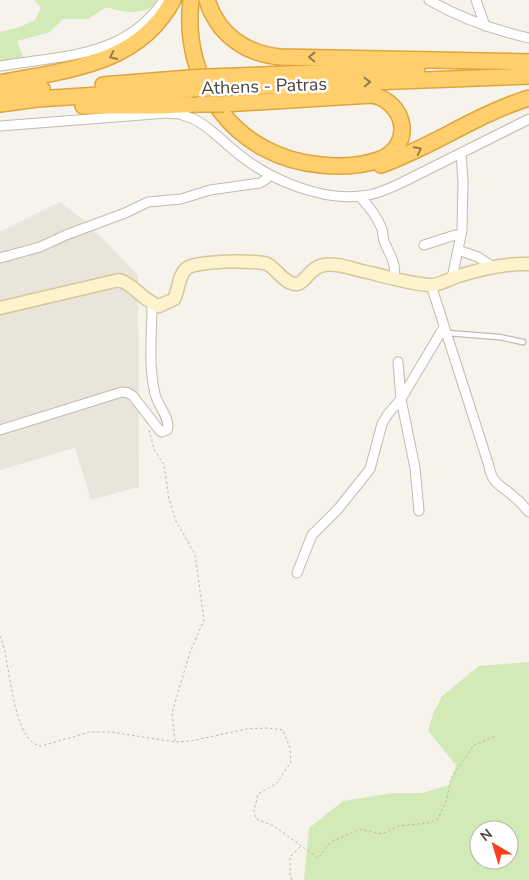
<svg xmlns="http://www.w3.org/2000/svg" width="529" height="880" font-family="'Nunito Sans',sans-serif">
  <style>
    .residential { fill: #eae5da }
    .green { fill: #d2eab5; fill-rule: evenodd }
    .lines { fill: none; stroke-linecap: round; stroke-linejoin: round }
    .lane-casing { stroke: #c2bbae; stroke-width: 7 }
    .street-casing { stroke: #c2bbae; stroke-width: 11 }
    .secondary-casing { stroke: #d6c79b; stroke-width: 15 }
    .highway-casing { stroke: #e0a43c; stroke-width: 18 }
    .path { stroke: #c4b79f; stroke-width: 1; stroke-dasharray: 2.5 2.5; stroke-linecap: butt }
    .lane { stroke: #fff; stroke-width: 4.5 }
    .street { stroke: #fff; stroke-width: 9 }
    .secondary { stroke: #fff3cd; stroke-width: 12 }
    .highway { stroke: #ffcf6e; stroke-width: 15 }
    .highway-bridge-casing { stroke: #e0a43c; stroke-width: 18; stroke-linecap: butt }
    .highway-bridge { stroke: #ffcf6e; stroke-width: 15 }
    .oneway { stroke: #937c4e }
    .labels { text-anchor: middle; dominant-baseline: central; stroke-width: 5; stroke-linejoin: round; paint-order: stroke }
    .street-label { font-size: 18px; fill: #4b4439; stroke: #fff }
  </style>
  <rect width="100%" height="100%" fill="#f6f3ec"/>
  <!-- residential -->
  <path class="residential" d="M60,202L86,222L138,275L139,487L91,500L75,448L0,470V232Z"/>
  <!-- green -->
  <path class="green" d="M34,0H159C147,16 125,13 109,8H105L88,19H63L50,32L17,41L23,57L0,63V32L20,27L35,20L41,8Z
    M529,662V880H304L309,828L343,801L393,793H422L449,785L456,765L428,731L433,714L442,696L479,666ZM479,830H509V860H479Z"/>
  <g class="lines">
    <!-- lane casing -->
    <g class="lane-casing">
      <path id="lane" d="M447,333L499,337L523,342"/>
    </g>
    <!-- street casing -->
    <g class="street-casing">
      <path id="street" d="M429,0C460,18 494,30 529,38
        M476,0L485,26
        M0,66C62,55 124,59 164,0
        M0,126L167,113C172,114 178,113 182,115C205,120 223,143 241,156C271,180 322,201 361,196C375,195 388,189 401,183L529,119
        M360,197C370,207 377,217 382,229C383,233 383,237 384,241C389,254 397,263 394,278
        M424,245L455,235L460,238
        M458,250L478,257L493,267
        M0,258L40,247L66,235L125,213L148,202L181,199L210,190L260,183L265,180L270,175
        M452,278L462,230L463,182L461,153
        M431,285L489,466C492,485 502,485 514,497C520,501 524,507 529,512
        M398,362L401,399L415,468L419,511
        M0,430L122,392L128,393L133,396L160,431L162,432L167,430C171,419 158,406 155,394C148,365 152,334 152,304
        M297,573L312,535L338,509L370,469L382,424L388,414L401,399L444,327"/>
    </g>
    <!-- secondary casing -->
    <g class="secondary-casing">
      <path id="secondary" d="M0,308L119,280C134,284 143,301 159,306L174,299C179,290 178,275 187,268C195,261 260,259 269,265C277,270 286,285 297,284C305,283 310,267 324,265C335,263 347,267 358,270C381,275 405,283 429,285C438,286 449,279 458,276C481,269 505,263 529,264"/>
    </g>
    <!-- highway casing -->
    <g class="highway-casing">
      <path id="highway" d="M191,0C181,83 236,158 321,165C341,167 363,166 381,159C414,145 406,102 372,95L224,104
        M207,0C218,35 246,54 281,57L529,62
        M209,77L417,69
        M0,83C65,70 138,66 173,0
        M103,85L189,78
        M214,88L529,76
        M0,93L42,89
        M0,104L37,99L192,89
        M83,106H160L201,104
        M381,165C432,147 477,114 529,98"/>
    </g>
    <!-- path -->
    <path class="path" d="M149,430L154,449L164,465L169,499L176,521L195,554L204,620L190,652L172,713L175,741
      M0,636C11,658 11,742 41,746L90,732H111L175,742L191,741L246,729L267,728L283,730L290,748L291,762L277,783L258,794L254,811L256,819L274,826L318,858L331,842L360,829L382,834L399,826L428,823L438,819L447,799L451,778L474,745L496,736
      M292,880L290,876V857L301,846"/>
    <!-- lane -->
    <use href="#lane" class="lane"/>
    <!-- street -->
    <use href="#street" class="street"/>
    <!-- secondary -->
    <use href="#secondary" class="secondary"/>
    <!-- highway -->
    <use href="#highway" class="highway"/>
    <!-- highway-bridge casing -->
    <g class="highway-bridge-casing">
      <path id="highway-bridge" d="M189,78L209,77
        M192,89L214,88
        M201,104H224"/>
    </g>
    <!-- highway-bridge -->
    <use href="#highway-bridge" class="highway-bridge"/>
  </g>
  <!-- one-way arrows -->
  <defs><path id="oneway-chevron" d="M-2-3.5L2.5 0L-2 3.5" fill="none" stroke-width="1.6" stroke-linecap="round" stroke-linejoin="round" transform="scale(1.25)"/></defs>
  <g class="oneway">
    <use href="#oneway-chevron" transform="translate(113 56) rotate(155)"/>
    <use href="#oneway-chevron" transform="translate(312 57) rotate(-179)"/>
    <use href="#oneway-chevron" transform="translate(367 82) rotate(-2)"/>
    <use href="#oneway-chevron" transform="translate(418 150) rotate(-27)"/>
  </g>
  <g class="labels">
    <!-- street labels -->
    <g class="street-label">
      <text transform="translate(264 86) rotate(-2)">Athens - Patras</text>
    </g>
  </g>
  <!-- north arrow -->
  <g transform="translate(494 845) rotate(322)"><circle r="24" fill="#ffffff" stroke="#b7b4b0"/>
  <path d="M0-4L9 19L0 12L-9 19Z" fill="#fc3f1d"/>
  <text y="-8" font-size="14" font-weight="bold" text-anchor="middle" fill="#4b4439">N</text>
  </g>
</svg>
